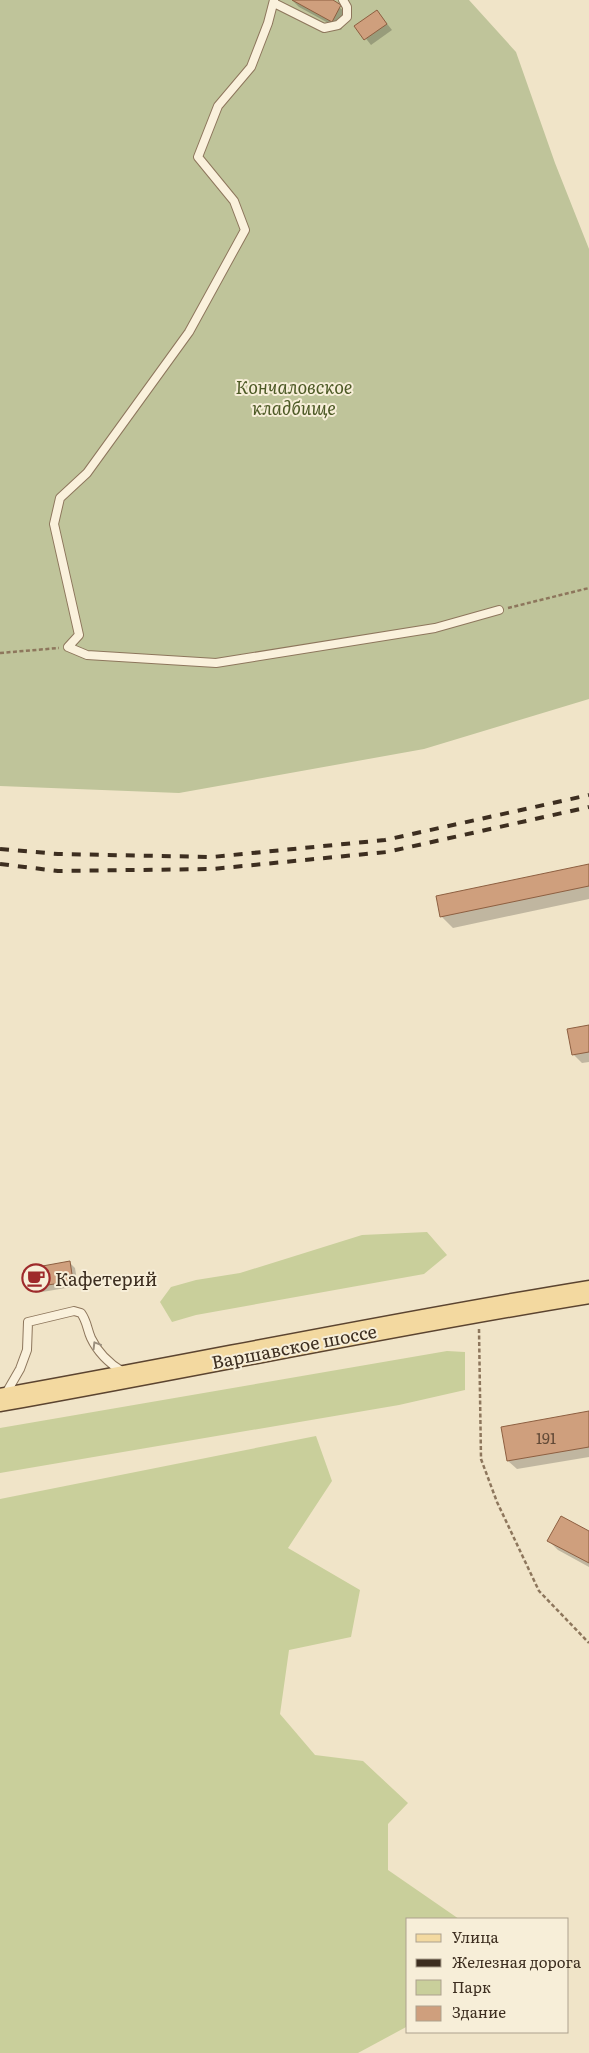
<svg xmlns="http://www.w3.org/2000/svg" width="589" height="2053" font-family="Literata,serif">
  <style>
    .green { fill: #c9cf9b }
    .cemetery { fill: #bfc49a }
    .shadow { fill: #0003 }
    .building { fill: #cf9f7d; stroke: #8d5f41 }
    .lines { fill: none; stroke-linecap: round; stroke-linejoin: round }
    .service-casing { stroke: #8d765c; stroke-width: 10 }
    .primary-casing { stroke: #5b4430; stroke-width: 25 }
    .path { stroke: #8d765c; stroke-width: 2.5; stroke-dasharray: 4 2.5; stroke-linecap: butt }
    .service { stroke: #faf1dc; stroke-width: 8 }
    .primary { stroke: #f3d9a0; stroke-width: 22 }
    .rail { stroke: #3d2e20; stroke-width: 4; stroke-dasharray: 9 9; stroke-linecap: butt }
    .oneway { stroke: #9c907e }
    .labels { text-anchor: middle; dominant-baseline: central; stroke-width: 4; stroke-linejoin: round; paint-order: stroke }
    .number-label { font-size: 15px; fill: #624a37 }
    .park-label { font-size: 18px; font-style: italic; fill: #4d5a26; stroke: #f7eed8 }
    .poi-label { font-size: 18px; fill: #3d2e20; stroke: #f7eed8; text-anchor: start }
    .street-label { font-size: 18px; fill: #3d2e20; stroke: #f7eed8 }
  </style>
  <rect width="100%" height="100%" fill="#f0e4c8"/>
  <!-- green -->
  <path class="green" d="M427,1232L447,1255L424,1274L196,1315L172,1322L160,1302L171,1287L196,1280L240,1273L362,1235Z
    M447,1351L465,1352V1390L399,1405L0,1473V1428Z
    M316,1436L332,1481L288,1548L360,1590L351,1637L289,1650L280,1714L315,1755L363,1761L408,1803L388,1824V1870L459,1919H408V2026L358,2053H0V1499Z"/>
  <!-- cemetery -->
  <path class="cemetery" d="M0,0H469L516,52L555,163L589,249V699L424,749L179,793L0,786Z"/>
  <!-- shadow -->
  <path class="shadow" d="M292,0H330L349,15L341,30L299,7Z
    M377,11L392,30L371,45L356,26Z
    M589,865V899L453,928L441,916Z
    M589,1026V1062L582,1063L573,1054Z
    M69,1262L75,1268L78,1286L36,1293L30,1288Z
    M589,1413V1457L517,1469L508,1461Z
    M589,1532V1567L558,1550L549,1541Z"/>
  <!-- building -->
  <path class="building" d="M292,0H333L341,5L332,22Z
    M377,10L387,24L364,40L354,26Z
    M589,864V886L440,917L436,896Z
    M589,1025V1052L572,1055L567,1029Z
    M70,1261L73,1281L29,1288L26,1269Z
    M589,1411V1447L507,1461L501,1427Z
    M561,1516L589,1531V1563L547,1541Z"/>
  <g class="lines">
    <!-- service casing -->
    <g class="service-casing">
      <path id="service" d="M274,0L268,23L251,67L218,106L198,157L234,201L245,230L189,332L87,473L60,498L54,524L79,635L68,647L87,655L216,663L435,628L499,610
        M274,3L324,28L338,25L347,17V7L343,0
        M5,1395L20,1369L27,1350L28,1322L74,1311L81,1313C87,1321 87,1329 91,1338C98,1353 110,1364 123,1372"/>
    </g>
    <!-- primary casing -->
    <g class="primary-casing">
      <path id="primary" d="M0,1400C196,1365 392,1324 589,1292"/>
    </g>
    <!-- path -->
    <path class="path" d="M508,608L589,588
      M0,653L59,648
      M479,1329L481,1459L497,1502L539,1591L589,1643"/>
    <!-- service -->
    <use href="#service" class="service"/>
    <!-- primary -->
    <use href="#primary" class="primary"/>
    <!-- rail -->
    <path class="rail" d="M0,849L58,854L212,857L385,840L589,795
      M0,864L58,871L212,869L387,852L589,807"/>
  </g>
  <!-- one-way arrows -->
  <defs><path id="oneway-chevron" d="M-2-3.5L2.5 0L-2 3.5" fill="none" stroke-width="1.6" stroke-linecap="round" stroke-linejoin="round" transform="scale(1.25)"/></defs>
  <use class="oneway" href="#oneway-chevron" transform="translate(96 1345) rotate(-121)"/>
  <!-- icons -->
  <defs>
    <g id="cafe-ring" transform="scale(1.4375)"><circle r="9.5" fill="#f7eed8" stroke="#9e2a2b" stroke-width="1.5"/><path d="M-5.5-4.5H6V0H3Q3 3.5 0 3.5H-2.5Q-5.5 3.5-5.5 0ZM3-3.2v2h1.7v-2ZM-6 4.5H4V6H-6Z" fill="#9e2a2b"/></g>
  </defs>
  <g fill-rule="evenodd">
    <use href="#cafe-ring" x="36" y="1278"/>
  </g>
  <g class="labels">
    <!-- number labels -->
    <g class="number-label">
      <text x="546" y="1437">191</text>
    </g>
    <!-- park labels -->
    <g class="park-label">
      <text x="294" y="386">Кончаловское<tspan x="294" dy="21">кладбище</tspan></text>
    </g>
    <!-- poi labels -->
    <g class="poi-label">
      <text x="55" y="1278">Кафетерий</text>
    </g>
    <!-- street labels -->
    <g class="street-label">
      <text transform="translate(294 1346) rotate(-11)">Варшавское шоссе</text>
    </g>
  </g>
  <!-- legend -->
  <rect x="406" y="1918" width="162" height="115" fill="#f7eed8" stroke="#ada18e"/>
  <rect x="416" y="1934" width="25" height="8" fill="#f3d9a0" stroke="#ada18e"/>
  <text x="452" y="1943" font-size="15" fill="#3d2e20">Улица</text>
  <rect x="416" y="1959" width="25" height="8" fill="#3d2e20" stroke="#ada18e"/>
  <text x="452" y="1968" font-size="15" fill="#3d2e20">Железная дорога</text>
  <rect x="416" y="1980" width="25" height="15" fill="#c9cf9b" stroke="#ada18e"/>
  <text x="452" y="1993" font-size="15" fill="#3d2e20">Парк</text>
  <rect x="416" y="2006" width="25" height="15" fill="#cf9f7d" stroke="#ada18e"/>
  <text x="452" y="2018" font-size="15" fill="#3d2e20">Здание</text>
</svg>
